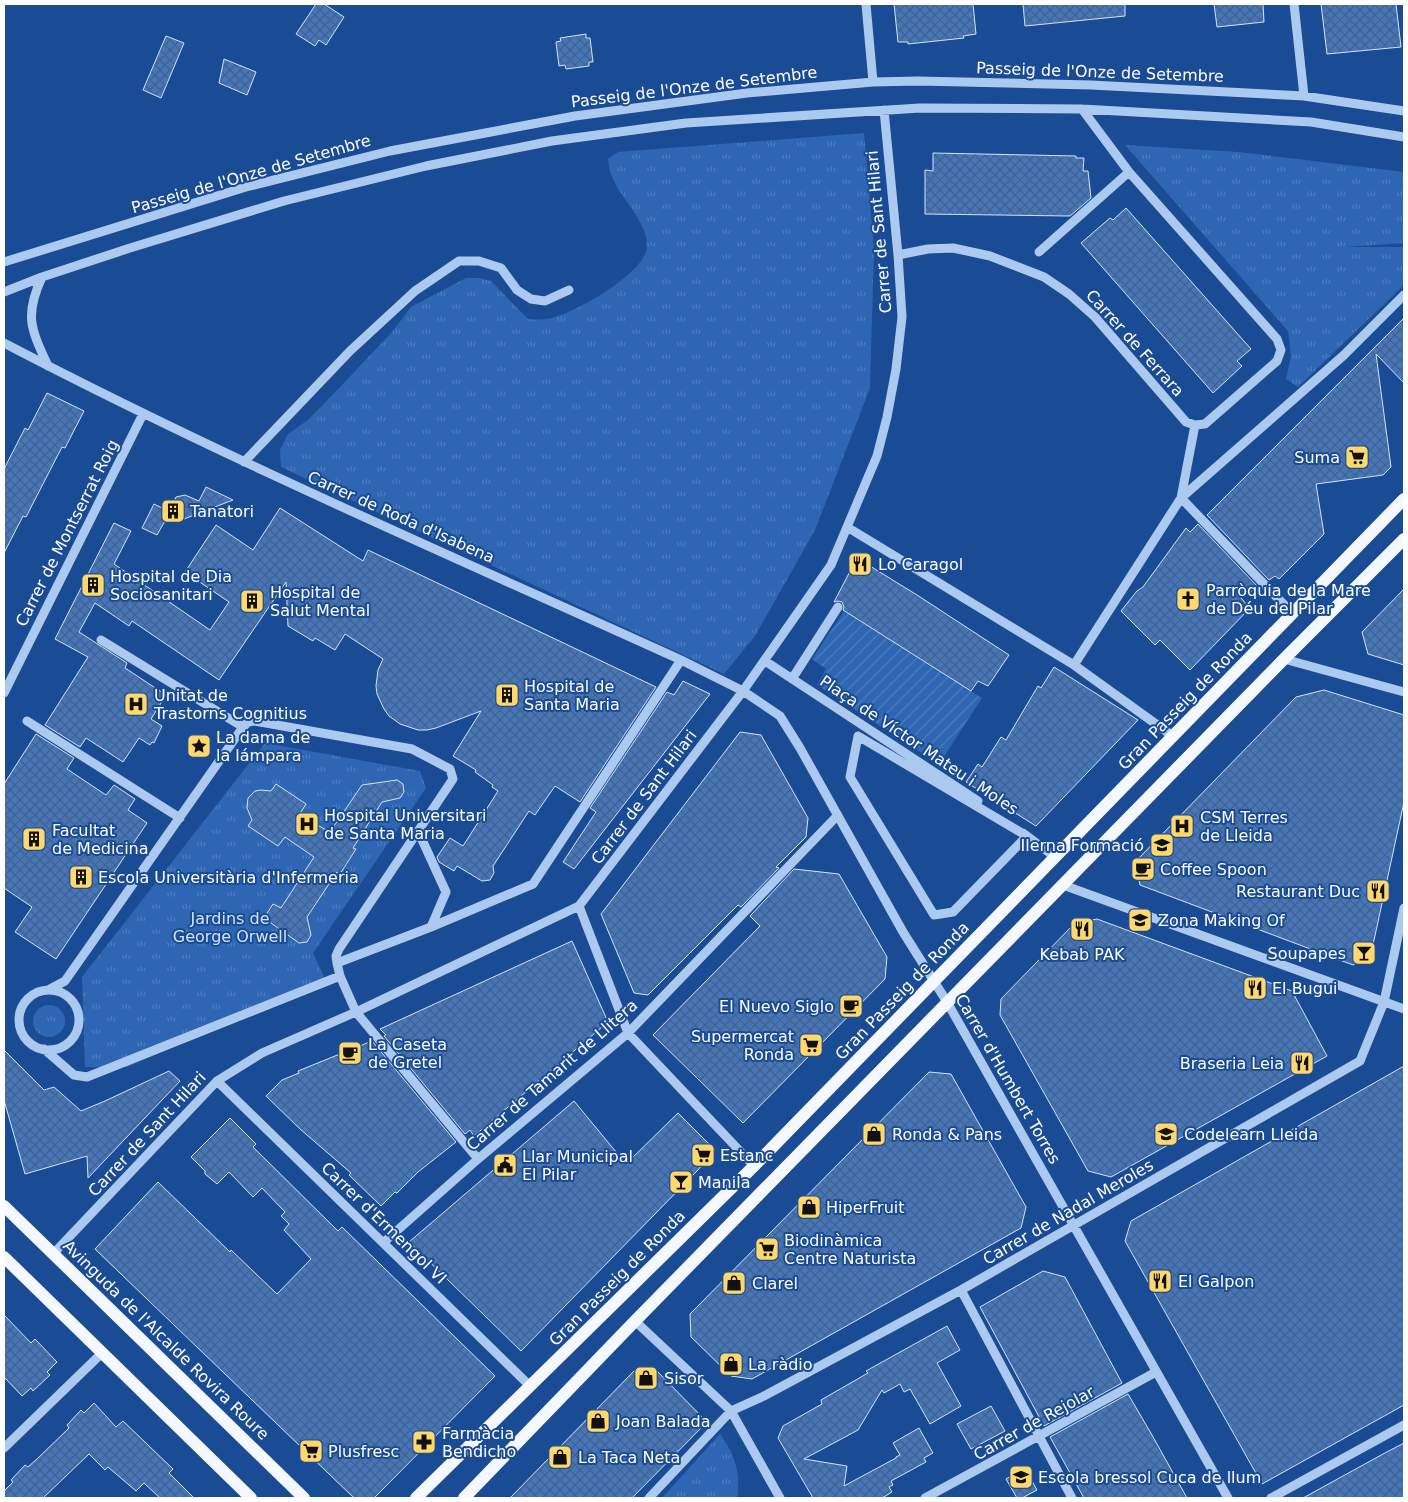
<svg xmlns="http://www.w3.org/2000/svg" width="1408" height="1502" font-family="'DejaVu Sans',sans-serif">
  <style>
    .grass { fill: url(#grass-tufts) }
    .garden { fill: url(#garden-furrows) }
    .building { fill: url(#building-cross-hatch); stroke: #d3e4fb }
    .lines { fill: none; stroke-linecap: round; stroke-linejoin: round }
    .minor { stroke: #acc9f0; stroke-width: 9 }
    .major { stroke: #f5f8ff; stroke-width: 12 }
    .labels { text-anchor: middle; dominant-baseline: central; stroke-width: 4; stroke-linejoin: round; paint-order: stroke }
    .street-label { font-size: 16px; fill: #fff; stroke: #1a4c95 }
    .poi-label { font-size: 16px; fill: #fff; stroke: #1a4c95; text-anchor: start }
    .park-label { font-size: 16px; fill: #d3e4fb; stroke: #1a4c95 }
  </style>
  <defs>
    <pattern id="grass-tufts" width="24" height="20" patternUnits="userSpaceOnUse" patternTransform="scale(1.25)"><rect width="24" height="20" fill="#2e66b3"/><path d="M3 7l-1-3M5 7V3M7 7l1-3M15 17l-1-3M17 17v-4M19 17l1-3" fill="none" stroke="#4d7dbe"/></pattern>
    <pattern id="garden-furrows" width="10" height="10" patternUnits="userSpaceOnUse" patternTransform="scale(1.25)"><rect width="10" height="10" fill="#2e66b3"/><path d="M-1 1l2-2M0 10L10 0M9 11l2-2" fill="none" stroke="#4d7dbe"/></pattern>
    <pattern id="building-cross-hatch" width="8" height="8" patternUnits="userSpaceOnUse" patternTransform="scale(1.25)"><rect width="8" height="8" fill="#4376bc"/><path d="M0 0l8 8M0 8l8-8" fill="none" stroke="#486184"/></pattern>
  </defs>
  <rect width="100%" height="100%" fill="#1a4c95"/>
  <!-- grass -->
  <path class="grass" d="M864,133L874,250L870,388L815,530L755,636L724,674L281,467L280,450L288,434L308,420L342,385L392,332L411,307L466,278H479L491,281L528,319C537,320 546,320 555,317C578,311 638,276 646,252C647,248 647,241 646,237C640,213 619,197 611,174C609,170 609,164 608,159L618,152Z
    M1125,145L1238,152L1404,172V243L1345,247H1404V285L1298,387L1286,379L1291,356L1288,331Z
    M265,743L420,771L426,788L313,953L326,981L127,1067H85L82,977Z
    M33 1021a16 16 0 1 1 32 0a16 16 0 1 1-32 0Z
    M720,1434C735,1455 741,1472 737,1498H662Z"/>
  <!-- garden -->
  <path class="garden" d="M844,611L982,698L939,764L817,685L826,669L812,659Z"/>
  <!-- building -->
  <path class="building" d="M316,4H324L344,17L326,45L319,40L315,46L296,34Z
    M894,4H973L976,34L963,36L964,38L908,44V42H898Z
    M1023,4H1125V16L1025,26Z
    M1214,4H1263L1264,22L1217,27Z
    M1321,4H1396L1401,47L1327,54Z
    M586,34V38H590L593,62H589V66L566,69L565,65L559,66L556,42L561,41L560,38Z
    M166,36L184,43L161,98L143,90Z
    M224,59L256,72L247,95L219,83Z
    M933,153L1076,156V158H1084L1083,171H1088L1091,198L1070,216L925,214V170L933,171Z
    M1126,208L1251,349L1237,361L1242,366L1213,393L1081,243L1110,218L1113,220Z
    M1404,318V383L1376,354L1391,467L1383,475L1316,484L1324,534L1279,579L1275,576L1269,580L1207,515Z
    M47,393L84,411L65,448L62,447L26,517L23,516L4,553V469L25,428L28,430Z
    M206,487L233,500L184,519L169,512L176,497L185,495L199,501Z
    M154,504L170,512L157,535L142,528Z
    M280,508L363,561L368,550L656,687L580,802L555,786L535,815L529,811L493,866L494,873L490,880L482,881L457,866L454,871L439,862L437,857L450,838L463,846L498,791L492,787L493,785L475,772L476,770L453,756L481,711L436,728L427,730H418L400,724L389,716L384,709L377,694L376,686L378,670L383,659L345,634L335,650L315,638L313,641L288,626L286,582L219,680L132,621L129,626L95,603L79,632L127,663L125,668L166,695L151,719L162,726L154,743L152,742L150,745L139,738L123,762L86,738L80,747L45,725L88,657L55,639L114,523L131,531L114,564L210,630L229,602L185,572L216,525L253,550Z
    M1198,524L1258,587L1241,598L1250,608L1190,670L1160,640L1155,645L1121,611L1137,591L1143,587L1186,528L1190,532Z
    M857,558L917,595L1009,655L988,686L978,681L971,691L843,610L844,607L842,602L838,601L834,602Z
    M1404,589V665L1368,654L1362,632Z
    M1054,667L1138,720L1036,826L966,782L978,764L982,767L1001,737L1006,740L1038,686L1041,688Z
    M683,681L710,694L574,869L563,862L596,812L590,808L667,692L674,695Z
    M1324,690L1404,715V802L1371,954L1353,965L1140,885L1135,862L1296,697Z
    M740,732L761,735L808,818L806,837L776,867L779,868L741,907L738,905L648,995L634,993L601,914Z
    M36,734L74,758L67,769L106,795L114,785L135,799L128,810L147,823L56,959L15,932L32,907L4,888V784Z
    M397,780L403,784L404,792L400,798L382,802L353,848L356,849L340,874L337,872L307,917L311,935L307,942L299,943L264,918L273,904L281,908L314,857L285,837L278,846L248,826L252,820L247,808L248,798L255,791L261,790L271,791L276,784L306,804L299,815L330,832L362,785Z
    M794,869L839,874L887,957L885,979L743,1123L653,1035L760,926L750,916Z
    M1097,919L1292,991L1327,1056L1111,1177L1088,1171L1000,1015L1001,999L1074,924Z
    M572,941L608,1022L474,1136L470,1130L465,1134L384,1036L386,1035L380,1029Z
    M372,1041L456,1142L418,1172L397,1193L395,1192L381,1206L349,1175L351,1173L300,1129L266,1096L282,1080L299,1073L298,1071Z
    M4,1050L44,1090L54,1087L81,1111L105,1101L169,1071L180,1081L88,1178L87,1156L25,1174L4,1100Z
    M1404,1066V1405L1262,1484L1125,1241L1131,1221Z
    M929,1072L951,1074L1026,1207L1021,1228L752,1379L731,1376L691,1337L690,1314Z
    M574,1101L626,1164L678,1113L715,1150L697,1171L521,1351L409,1242Z
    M230,1118L256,1144L253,1147L338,1231L342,1227L495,1376L374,1498H354L95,1249L158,1182L230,1252L231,1250L277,1294L311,1259L284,1230L289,1224L281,1216L285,1212L262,1188L253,1197L229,1172L217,1184L205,1174V1171L191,1157Z
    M1043,1271L1065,1277L1122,1383L1044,1426L980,1307Z
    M4,1315L31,1343L35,1339L57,1362L47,1372L50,1375L33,1391L31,1388L22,1396L4,1377Z
    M947,1326L960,1350L937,1363L961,1406L930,1424L910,1389L904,1392L900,1384L884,1393L882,1390L858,1430L804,1459L847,1466L844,1486L896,1458V1457L900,1455L893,1443L919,1428L933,1453L924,1458L926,1462L891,1481L893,1485L889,1487L892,1492L882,1498H813L778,1438L783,1426L822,1404L821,1400L868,1373L866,1371Z
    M634,1371H657L707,1422L632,1498H510Z
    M1128,1394L1152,1435L1187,1498H1084L1050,1437Z
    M94,1403L116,1427L123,1421L173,1469L169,1473L194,1498H160L144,1483L136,1491L108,1467L105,1470L89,1454L43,1498H4V1491L13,1482L11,1480L25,1465L28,1467L38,1458L69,1428L67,1425L81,1410L84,1413Z
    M991,1406L1005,1431L971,1449L957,1424Z
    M1404,1443V1498H1303L1383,1454Z
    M1025,1468L1037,1490L1022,1498H1017L1006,1479Z"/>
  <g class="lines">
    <!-- minor -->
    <path class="minor" d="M866,4L873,82
      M1294,4L1304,96
      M1039,252L1129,172
      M898,255L928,249L953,248L990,256L1044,277L1069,294L1095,317L1186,422L1195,425L1205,424L1277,361L1281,350L1277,339L1129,172L1082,109
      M4,262L246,187L390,151L575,116L747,93L873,82L918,81L1091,85L1304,96L1404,111
      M42,277C24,316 31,329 48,366
      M4,292L42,277L130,248L284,201L426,166L552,141L686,123L920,108L1082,109L1311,122L1404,137
      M4,343C224,458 454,557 681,660L743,691L780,716L800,748L903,932L947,1002L1228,1498
      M1195,425L1181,498L1293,614
      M244,462L350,351L415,291L459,261H479L501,268L517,290L531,299L545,301L569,290
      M847,527L1074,665L1174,737
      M101,640L243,727
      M1284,659L1404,692
      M765,661L978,801
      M1074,665L1181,498L1344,355L1404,295
      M792,679L838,607
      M4,693L143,414
      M27,721L180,818
      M858,736L1027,836L953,912L934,915L850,777Z
      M1023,833L1055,857
      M1063,885L1404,1009
      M579,906L628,1033L754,1166
      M431,927L533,884L681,660
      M337,963L431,927L446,892L418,831
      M50,989L65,981L243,727L248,722L254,721L412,749L450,769L453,779L339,949L336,956L337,963L340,976L356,1012L478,1159
      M19 1020a30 30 0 1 1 60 0a30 30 0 1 1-60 0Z
      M44,1049L74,1075L87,1077L340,976
      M217,1081L530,1386
      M383,1243L478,1159L628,1033L837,816
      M54,1253L217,1081L262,1053L356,1012L579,906L743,691L831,565L877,456L887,417L896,369L902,317L898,255L884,110
      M961,1290L1072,1498
      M635,1321L731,1411L780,1498
      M4,1448L102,1353
      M649,1498L731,1411L764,1396L961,1290L1360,1061L1384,1002L1404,908
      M925,1498L1156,1372
      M1271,1498L1404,1425"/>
    <!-- major -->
    <path class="major" d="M4,1206L304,1498
      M4,1257L251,1498
      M416,1498L754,1166L1404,499
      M464,1498L635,1321L1284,659L1404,539"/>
  </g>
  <!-- icons -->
  <defs>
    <g id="supermarket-square" transform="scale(1.25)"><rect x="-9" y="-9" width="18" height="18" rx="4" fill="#ffd86b" stroke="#1a4c95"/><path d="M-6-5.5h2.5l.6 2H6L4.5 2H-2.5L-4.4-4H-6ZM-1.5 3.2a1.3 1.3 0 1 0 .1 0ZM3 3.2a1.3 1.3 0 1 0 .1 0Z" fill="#111"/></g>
    <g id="building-square" transform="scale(1.25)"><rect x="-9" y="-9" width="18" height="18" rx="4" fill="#ffd86b" stroke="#1a4c95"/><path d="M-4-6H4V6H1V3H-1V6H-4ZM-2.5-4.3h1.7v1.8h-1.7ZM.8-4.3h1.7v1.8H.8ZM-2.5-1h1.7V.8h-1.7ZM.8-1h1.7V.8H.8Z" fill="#111"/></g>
    <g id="restaurant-square" transform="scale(1.25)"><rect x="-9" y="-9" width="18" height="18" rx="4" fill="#ffd86b" stroke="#1a4c95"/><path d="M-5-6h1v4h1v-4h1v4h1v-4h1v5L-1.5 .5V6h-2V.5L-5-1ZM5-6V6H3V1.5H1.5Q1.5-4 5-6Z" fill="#111"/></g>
    <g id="church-square" transform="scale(1.25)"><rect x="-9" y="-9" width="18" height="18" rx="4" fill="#ffd86b" stroke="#1a4c95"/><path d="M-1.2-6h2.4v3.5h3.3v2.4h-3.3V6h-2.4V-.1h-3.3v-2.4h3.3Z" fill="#111"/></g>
    <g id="hospital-square" transform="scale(1.25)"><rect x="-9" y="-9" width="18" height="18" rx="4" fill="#ffd86b" stroke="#1a4c95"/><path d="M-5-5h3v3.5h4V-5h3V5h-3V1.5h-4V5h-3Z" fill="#111"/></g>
    <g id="sight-square" transform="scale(1.25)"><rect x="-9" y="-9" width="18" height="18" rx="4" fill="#ffd86b" stroke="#1a4c95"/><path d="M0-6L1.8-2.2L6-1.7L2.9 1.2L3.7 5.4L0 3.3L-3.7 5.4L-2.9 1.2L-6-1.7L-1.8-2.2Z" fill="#111"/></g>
    <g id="school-square" transform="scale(1.25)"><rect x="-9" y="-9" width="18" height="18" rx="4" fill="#ffd86b" stroke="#1a4c95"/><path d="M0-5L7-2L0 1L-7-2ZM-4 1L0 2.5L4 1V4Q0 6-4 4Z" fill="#111"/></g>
    <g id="cafe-square" transform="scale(1.25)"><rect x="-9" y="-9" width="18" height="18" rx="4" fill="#ffd86b" stroke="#1a4c95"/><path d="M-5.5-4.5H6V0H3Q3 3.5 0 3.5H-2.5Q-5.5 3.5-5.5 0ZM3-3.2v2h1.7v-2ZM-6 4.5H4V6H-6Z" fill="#111"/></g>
    <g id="bar-square" transform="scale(1.25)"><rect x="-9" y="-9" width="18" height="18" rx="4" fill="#ffd86b" stroke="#1a4c95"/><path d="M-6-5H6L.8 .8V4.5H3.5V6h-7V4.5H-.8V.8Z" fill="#111"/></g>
    <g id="shop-square" transform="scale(1.25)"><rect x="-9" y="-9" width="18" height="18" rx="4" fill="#ffd86b" stroke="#1a4c95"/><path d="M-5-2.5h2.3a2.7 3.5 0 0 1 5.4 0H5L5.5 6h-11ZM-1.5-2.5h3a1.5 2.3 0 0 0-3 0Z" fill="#111"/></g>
    <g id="civic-square" transform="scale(1.25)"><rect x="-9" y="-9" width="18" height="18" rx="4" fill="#ffd86b" stroke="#1a4c95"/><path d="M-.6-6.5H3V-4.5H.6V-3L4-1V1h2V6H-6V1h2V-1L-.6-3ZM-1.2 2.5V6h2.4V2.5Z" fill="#111"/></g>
    <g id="pharmacy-square" transform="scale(1.25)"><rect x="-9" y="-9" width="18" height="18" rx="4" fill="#ffd86b" stroke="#1a4c95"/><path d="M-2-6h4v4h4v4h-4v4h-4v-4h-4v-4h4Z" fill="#111"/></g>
  </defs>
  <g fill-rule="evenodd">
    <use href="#supermarket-square" x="1357" y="457"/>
    <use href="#building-square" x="173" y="511"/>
    <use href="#restaurant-square" x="860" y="564"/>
    <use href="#building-square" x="93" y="585"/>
    <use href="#church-square" x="1188" y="599"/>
    <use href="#building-square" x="252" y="601"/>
    <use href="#building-square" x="507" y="695"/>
    <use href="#hospital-square" x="136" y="704"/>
    <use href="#sight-square" x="199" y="746"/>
    <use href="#hospital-square" x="307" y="824"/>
    <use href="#hospital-square" x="1182" y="826"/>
    <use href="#building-square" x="34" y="839"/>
    <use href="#school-square" x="1162" y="845"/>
    <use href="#cafe-square" x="1143" y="869"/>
    <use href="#building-square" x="81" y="877"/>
    <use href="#restaurant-square" x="1378" y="891"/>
    <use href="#school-square" x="1140" y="920"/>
    <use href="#restaurant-square" x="1082" y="929"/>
    <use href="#bar-square" x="1364" y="953"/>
    <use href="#restaurant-square" x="1255" y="988"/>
    <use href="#cafe-square" x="851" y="1006"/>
    <use href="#supermarket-square" x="811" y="1045"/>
    <use href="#cafe-square" x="350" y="1053"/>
    <use href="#restaurant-square" x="1302" y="1063"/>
    <use href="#shop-square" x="874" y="1134"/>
    <use href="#school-square" x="1166" y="1134"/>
    <use href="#supermarket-square" x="703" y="1155"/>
    <use href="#civic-square" x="505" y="1165"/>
    <use href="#bar-square" x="681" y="1182"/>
    <use href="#shop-square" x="809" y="1207"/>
    <use href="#supermarket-square" x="767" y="1249"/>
    <use href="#restaurant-square" x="1160" y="1281"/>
    <use href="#shop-square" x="734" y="1283"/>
    <use href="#shop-square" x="731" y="1364"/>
    <use href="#shop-square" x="646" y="1378"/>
    <use href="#shop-square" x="598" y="1421"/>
    <use href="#pharmacy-square" x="424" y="1442"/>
    <use href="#supermarket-square" x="311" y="1451"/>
    <use href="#shop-square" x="560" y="1457"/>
    <use href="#school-square" x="1021" y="1477"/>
  </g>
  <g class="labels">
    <!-- street labels -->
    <g class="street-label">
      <text transform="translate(1100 72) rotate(2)">Passeig de l'Onze de Setembre</text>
      <text transform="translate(694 87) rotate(-7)">Passeig de l'Onze de Setembre</text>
      <text transform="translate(251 174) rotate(-16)">Passeig de l'Onze de Setembre</text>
      <text transform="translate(879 232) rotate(-95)">Carrer de Sant Hilari</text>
      <text transform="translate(1135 343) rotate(48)">Carrer de Ferrara</text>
      <text transform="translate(401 517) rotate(24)">Carrer de Roda d'Isabena</text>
      <text transform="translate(67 533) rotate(-63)">Carrer de Montserrat Roig</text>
      <text transform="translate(1185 701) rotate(-46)">Gran Passeig de Ronda</text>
      <text transform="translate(919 745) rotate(34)">Plaça de Víctor Mateu i Moles</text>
      <text transform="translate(644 797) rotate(-53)">Carrer de Sant Hilari</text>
      <text transform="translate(902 991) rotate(-46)">Gran Passeig de Ronda</text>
      <text transform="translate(552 1075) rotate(-41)">Carrer de Tamarit de Llitera</text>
      <text transform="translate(1008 1079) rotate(60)">Carrer d'Humbert Torres</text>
      <text transform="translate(147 1134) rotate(-47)">Carrer de Sant Hilari</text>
      <text transform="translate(1068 1212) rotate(-30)">Carrer de Nadal Meroles</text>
      <text transform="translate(384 1223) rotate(44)">Carrer d'Ermengol VI</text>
      <text transform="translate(617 1278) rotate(-45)">Gran Passeig de Ronda</text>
      <text transform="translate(166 1340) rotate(44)">Avinguda de l'Alcalde Rovira Roure</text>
      <text transform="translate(1034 1423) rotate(-29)">Carrer de Rejolar</text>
    </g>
    <!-- poi labels -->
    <g class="poi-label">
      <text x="1340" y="457" text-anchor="end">Suma</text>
      <text x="190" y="511">Tanatori</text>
      <text x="878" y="564">Lo Caragol</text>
      <text x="110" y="576">Hospital de Dia<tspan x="110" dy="18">Sociosanitari</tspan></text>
      <text x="1206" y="590">Parròquia de la Mare<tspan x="1206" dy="18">de Déu del Pilar</tspan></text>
      <text x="270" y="592">Hospital de<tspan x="270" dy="18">Salut Mental</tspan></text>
      <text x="524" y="686">Hospital de<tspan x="524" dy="18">Santa Maria</tspan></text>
      <text x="154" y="695">Unitat de<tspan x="154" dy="18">Trastorns Cognitius</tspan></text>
      <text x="216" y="737">La dama de<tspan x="216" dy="18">la lámpara</tspan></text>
      <text x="324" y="815">Hospital Universitari<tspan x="324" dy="18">de Santa Maria</tspan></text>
      <text x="1200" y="817">CSM Terres<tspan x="1200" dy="18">de Lleida</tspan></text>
      <text x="52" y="830">Facultat<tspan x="52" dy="18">de Medicina</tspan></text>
      <text x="1144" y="845" text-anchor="end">Ilerna Formació</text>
      <text x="1160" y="869">Coffee Spoon</text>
      <text x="98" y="877">Escola Universitària d'Infermeria</text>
      <text x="1360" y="891" text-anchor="end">Restaurant Duc</text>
      <text x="1158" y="920">Zona Making Of</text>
      <text x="1346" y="953" text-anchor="end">Soupapes</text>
      <text x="1082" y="954" text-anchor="middle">Kebab PAK</text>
      <text x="1272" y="988">El Bugui</text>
      <text x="834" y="1006" text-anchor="end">El Nuevo Siglo</text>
      <text x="794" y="1036" text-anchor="end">Supermercat<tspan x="794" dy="18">Ronda</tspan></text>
      <text x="368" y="1044">La Caseta<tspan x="368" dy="18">de Gretel</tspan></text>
      <text x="1284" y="1063" text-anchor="end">Braseria Leia</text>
      <text x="892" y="1134">Ronda &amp; Pans</text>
      <text x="1184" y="1134">Codelearn Lleida</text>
      <text x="720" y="1155">Estanc</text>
      <text x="522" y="1156">Llar Municipal<tspan x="522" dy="18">El Pilar</tspan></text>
      <text x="698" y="1182">Manila</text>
      <text x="826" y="1207">HiperFruit</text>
      <text x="784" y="1240">Biodinàmica<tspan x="784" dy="18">Centre Naturista</tspan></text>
      <text x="1178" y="1281">El Galpon</text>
      <text x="752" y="1283">Clarel</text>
      <text x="748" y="1364">La ràdio</text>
      <text x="664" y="1378">Sisor</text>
      <text x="616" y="1421">Joan Balada</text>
      <text x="442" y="1433">Farmàcia<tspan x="442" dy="18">Bendicho</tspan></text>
      <text x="328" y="1451">Plusfresc</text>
      <text x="578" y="1457">La Taca Neta</text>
      <text x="1038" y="1477">Escola bressol Cuca de llum</text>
    </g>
    <!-- park labels -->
    <g class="park-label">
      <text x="230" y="918">Jardins de<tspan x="230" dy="18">George Orwell</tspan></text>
    </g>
  </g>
  <!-- border -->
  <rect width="1408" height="1502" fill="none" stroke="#ffffff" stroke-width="10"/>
</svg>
